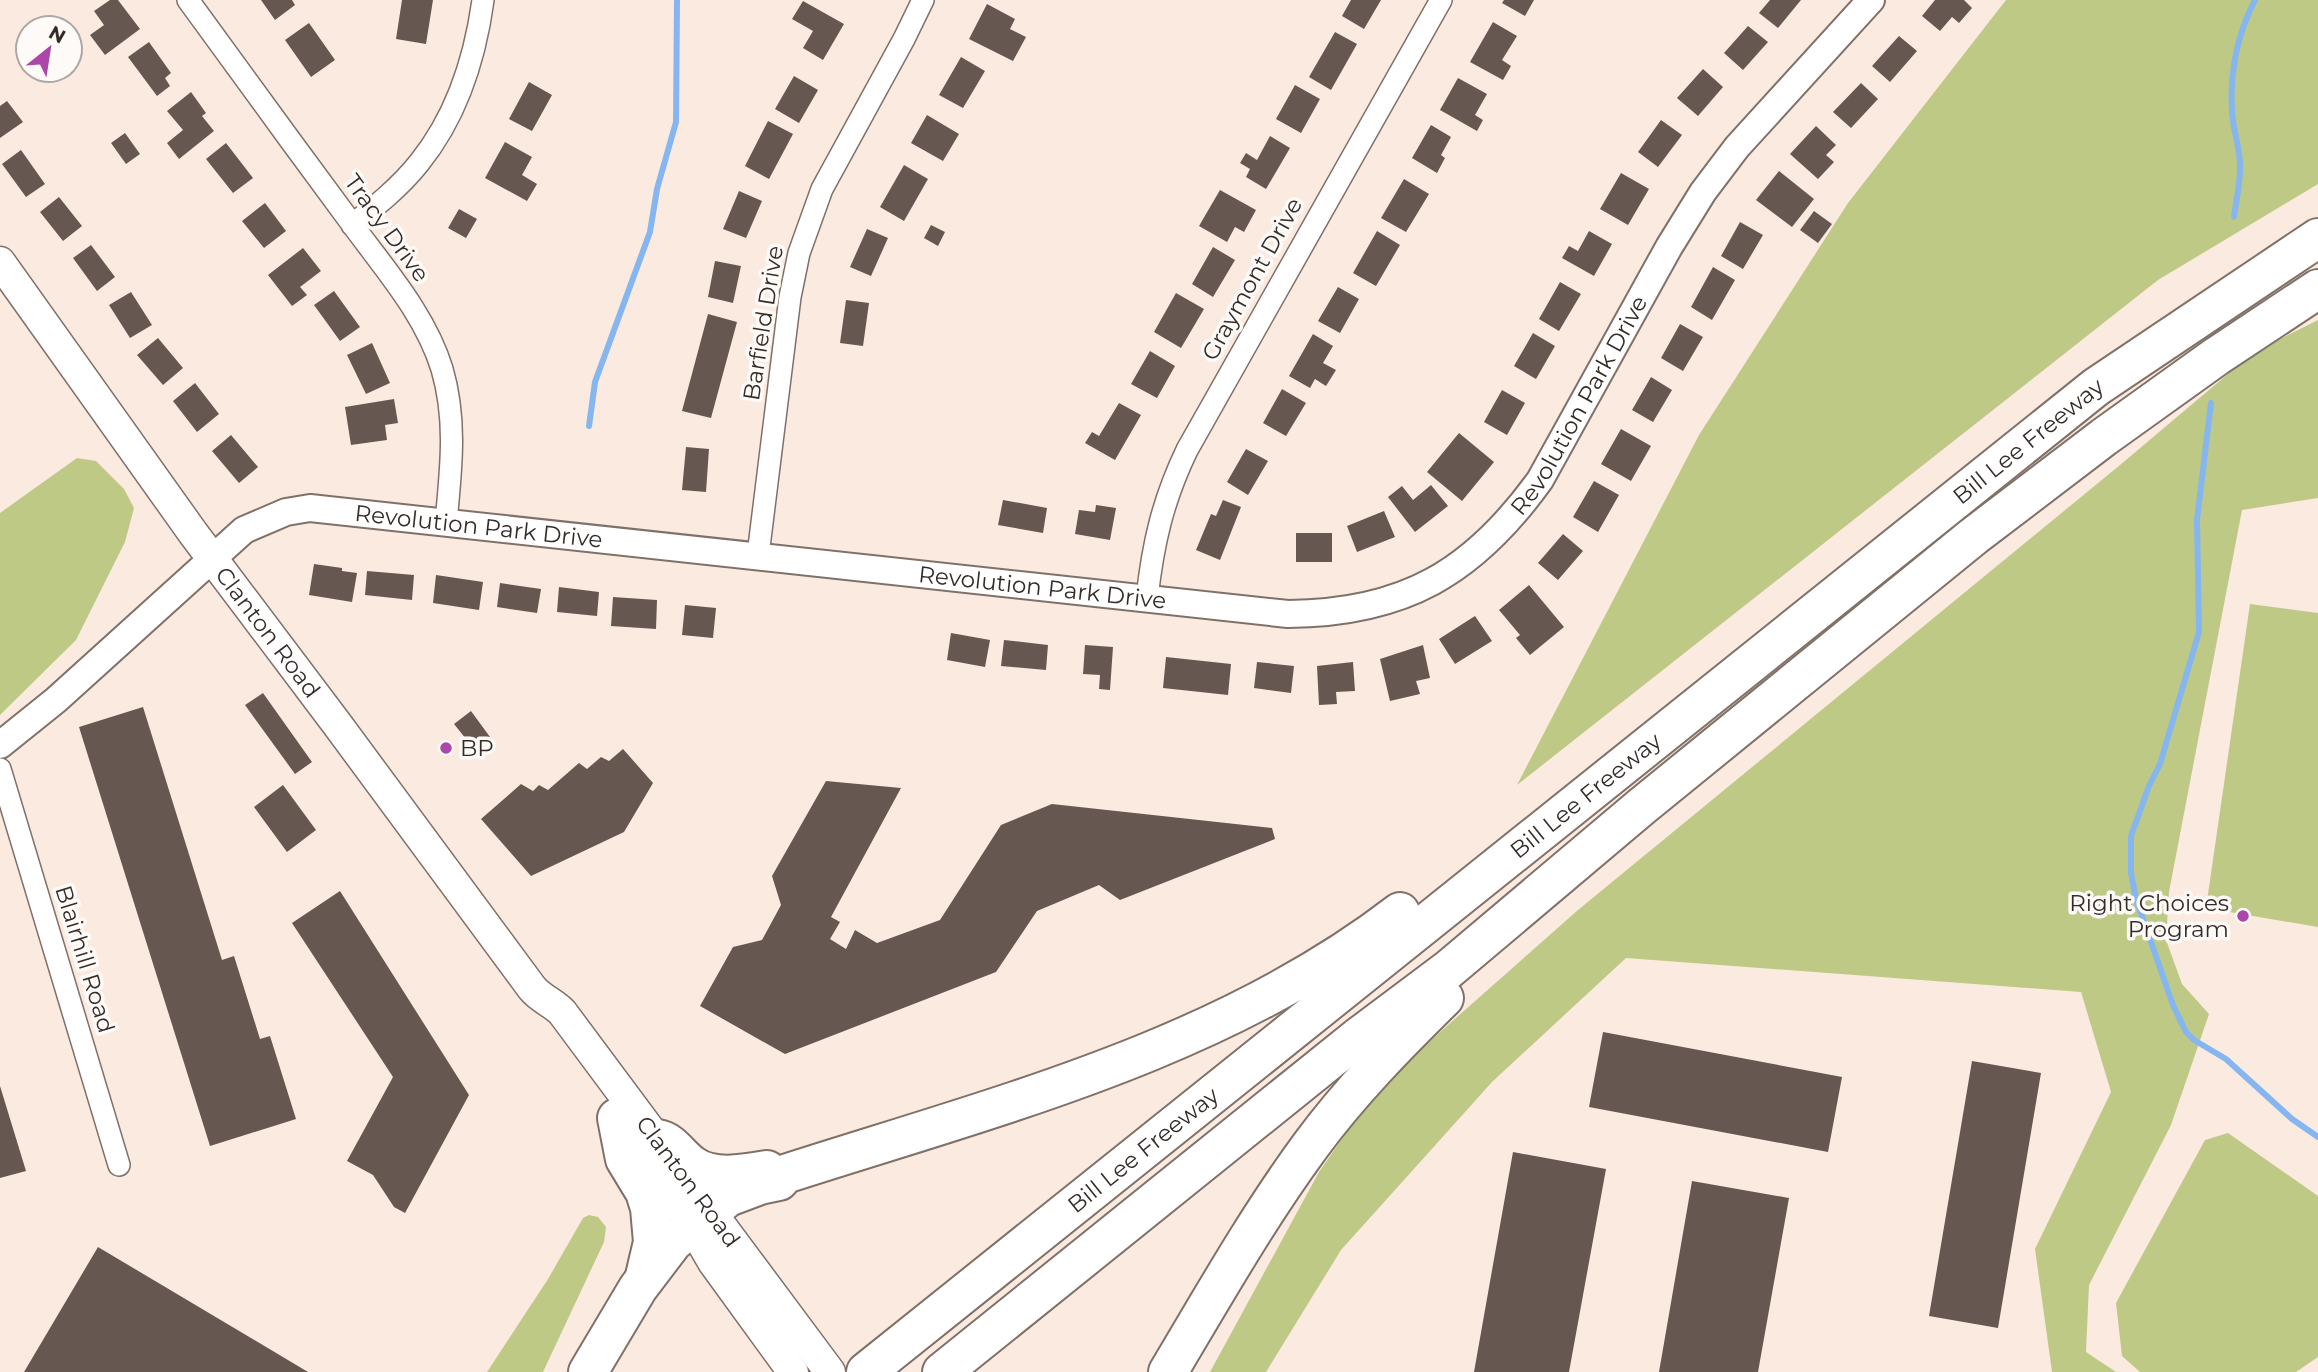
<svg xmlns="http://www.w3.org/2000/svg" width="2318" height="1372" font-family="Montserrat,sans-serif">
  <style>
    .green { fill: #bfc986 }
    .lines { fill: none; stroke-linecap: round; stroke-linejoin: round }
    .stream { stroke: #85b6f0; stroke-width: 6 }
    .building { fill: #665850 }
    .minor-casing { stroke: #807168; stroke-width: 24 }
    .tertiary-casing { stroke: #807168; stroke-width: 30 }
    .secondary-casing { stroke: #807168; stroke-width: 33 }
    .motorway-casing { stroke: #807168; stroke-width: 42 }
    .minor { stroke: #fff; stroke-width: 21 }
    .tertiary { stroke: #fff; stroke-width: 26 }
    .secondary { stroke: #fff; stroke-width: 30 }
    .motorway { stroke: #fff; stroke-width: 38 }
    .poi-dot { fill: #ad46aa; stroke: #fefaf8; stroke-width: 2.5 }
    .labels { text-anchor: middle; dominant-baseline: central; stroke-width: 7; stroke-linejoin: round; paint-order: stroke }
    .street-label { font-size: 23px; fill: #332c29; stroke: #fefaf8 }
    .poi-label { font-size: 23px; fill: #332c29; stroke: #fefaf8; text-anchor: start }
  </style>
  <rect width="100%" height="100%" fill="#fbeae0"/>
  <!-- green -->
  <path class="green" d="M2006,0H2318V184L2158,280L1517,785L1699,435L1848,203Z
    M2318,320V498L2242,510L2169,892L2166,940L2182,984L2209,1014L2171,1125L2089,1285L2086,1352L2116,1372H2052L2035,1249L2111,1092L2081,992L1626,958L1492,1082L1341,1250L1266,1372H1210L1319,1172L1378,1087L1578,910L2120,465L2254,352Z
    M77,458L96,461L124,489L134,508L125,542L76,640L0,715V513Z
    M2250,604L2318,613V927L2206,908Z
    M2228,1133L2318,1196V1357L2296,1372H2140L2122,1356L2116,1303L2205,1140Z
    M589,1215L598,1217L606,1227L604,1242L543,1372H487L548,1279L583,1218Z"/>
  <g class="lines">
    <!-- stream -->
    <path class="stream" d="M2234,217C2236,201 2240,185 2240,169C2241,153 2235,136 2233,121C2228,80 2236,36 2255,0
      M2211,403L2197,520L2199,632L2160,764L2149,786L2131,836V873L2136,899L2173,1005L2186,1032L2194,1040L2226,1059L2292,1119L2318,1137
      M589,426L595,382L650,232L657,189L676,122L677,0"/>
  </g>
  <!-- building -->
  <path class="building" d="M110,0H118L140,29L105,55L90,35L104,25L94,11Z
    M261,0H292L295,5L275,20Z
    M402,0H433L426,44L396,39Z
    M1351,0H1381L1364,29L1342,16Z
    M1504,0H1534L1525,16L1502,3Z
    M1770,0H1801L1778,28L1759,13Z
    M1935,0H1964L1972,8L1959,23L1952,17L1940,31L1922,16Z
    M803,1L844,24L823,60L803,48L813,31L792,19Z
    M987,4L1015,19L1010,29L1026,37L1013,61L969,39Z
    M1493,22L1517,36L1502,60L1511,66L1503,80L1470,62Z
    M309,23L335,60L311,77L285,40Z
    M1748,26L1768,42L1743,70L1724,53Z
    M1335,32L1357,44L1331,90L1309,77Z
    M1899,36L1917,51L1890,82L1872,66Z
    M149,42L171,73L165,78L170,86L157,96L128,57Z
    M961,57L985,71L963,108L939,95Z
    M1703,69L1723,87L1698,116L1677,98Z
    M794,76L818,90L799,123L775,109Z
    M1458,78L1487,94L1475,115L1483,120L1477,131L1440,110Z
    M529,82L552,95L532,131L509,119Z
    M1861,83L1878,99L1851,128L1833,112Z
    M1295,85L1320,99L1301,133L1276,119Z
    M191,92L206,113L202,116L214,131L179,159L167,143L183,130L167,111Z
    M7,101L23,122L0,138V106Z
    M927,115L959,134L943,161L911,143Z
    M1661,120L1682,135L1658,167L1638,152Z
    M768,121L793,134L769,179L745,166Z
    M1431,125L1451,137L1441,155L1445,158L1437,173L1412,158Z
    M1816,126L1836,145L1826,155L1834,162L1818,179L1790,154Z
    M125,133L140,154L126,164L111,143Z
    M1270,136L1290,148L1266,189L1246,177L1250,169L1240,163L1246,153L1257,160Z
    M505,142L532,157L522,175L537,184L527,201L485,178Z
    M226,143L253,178L233,193L206,159Z
    M21,150L45,184L26,197L2,164Z
    M904,165L928,179L904,221L880,207Z
    M1779,171L1814,199L1792,227L1756,200Z
    M1621,173L1649,189L1628,225L1600,209Z
    M1404,179L1429,194L1406,232L1381,218Z
    M1220,190L1256,210L1244,232L1235,227L1227,242L1199,226Z
    M739,191L762,201L746,238L723,229Z
    M59,197L82,226L63,241L40,212Z
    M265,203L286,231L264,248L242,221Z
    M459,209L477,219L466,238L448,228Z
    M1814,211L1832,224L1818,243L1800,230Z
    M1740,222L1763,235L1743,269L1721,256Z
    M931,225L945,232L938,246L924,238Z
    M867,229L888,238L871,276L850,267Z
    M1377,231L1400,245L1376,286L1353,273Z
    M1589,231L1612,244L1594,276L1562,258L1569,246L1578,251Z
    M91,245L115,277L97,291L73,258Z
    M1213,247L1235,260L1213,297L1192,284Z
    M303,248L321,271L300,287L307,295L292,306L268,275Z
    M715,261L741,266L733,303L708,297Z
    M1713,267L1735,280L1712,320L1691,307Z
    M1560,282L1581,294L1559,331L1539,319Z
    M1338,287L1359,299L1340,333L1318,321Z
    M334,291L360,327L340,341L314,305Z
    M131,292L152,325L130,338L109,305Z
    M1176,293L1204,309L1181,348L1154,332Z
    M846,300L869,303L863,346L840,343Z
    M708,314L737,322L711,418L682,411Z
    M1680,324L1703,337L1683,371L1661,358Z
    M1533,333L1555,346L1536,379L1514,366Z
    M1313,334L1333,346L1323,363L1336,370L1326,386L1315,379L1310,388L1289,376Z
    M158,338L183,368L163,385L137,355Z
    M372,343L390,383L366,394L347,355Z
    M1150,351L1175,366L1157,398L1131,384Z
    M1651,377L1672,390L1653,422L1632,410Z
    M195,383L219,414L197,432L173,401Z
    M1282,389L1306,403L1286,436L1263,423Z
    M1502,390L1525,403L1507,435L1484,422Z
    M394,399L398,423L385,425L387,440L351,445L345,407Z
    M1119,403L1141,415L1115,460L1085,443L1092,432L1099,436Z
    M1621,429L1651,446L1631,481L1601,464Z
    M1459,433L1494,462L1462,501L1427,472Z
    M231,435L258,467L239,483L212,451Z
    M686,447L709,449L706,492L682,490Z
    M1246,449L1268,461L1248,495L1227,482Z
    M1594,481L1619,495L1598,532L1573,517Z
    M1431,485L1448,506L1415,532L1388,497L1402,486L1413,500Z
    M1003,500L1047,508L1043,533L998,525Z
    M1223,500L1241,507L1220,560L1196,550L1211,514L1216,516Z
    M1096,505L1116,508L1110,540L1075,534L1079,510L1095,512Z
    M1384,511L1395,537L1357,552L1347,526Z
    M1296,533H1332V562H1296Z
    M1563,534L1583,551L1558,580L1538,563Z
    M314,564L342,568V571L357,573L352,602L309,595Z
    M367,571L414,575L412,600L365,595Z
    M436,575L483,582L479,610L433,603Z
    M500,583L541,589L537,613L497,607Z
    M1529,585L1564,627L1530,655L1516,638L1520,635L1499,610Z
    M559,587L599,592L597,616L557,612Z
    M613,597L657,600L656,629L611,626Z
    M685,605L716,608L713,638L682,635Z
    M1475,616L1492,641L1455,664L1439,639Z
    M951,633L990,640L985,667L947,660Z
    M1004,640L1048,645L1046,670L1001,666Z
    M1085,645L1113,647L1110,690L1099,689L1100,675L1083,674Z
    M1423,645L1430,678L1416,681L1420,694L1390,701L1380,659Z
    M1166,657L1231,664L1228,695L1163,688Z
    M1257,662L1294,666L1291,693L1254,688Z
    M1353,662L1355,691L1336,692L1337,704L1319,705L1317,666Z
    M263,693L312,762L295,774L245,705Z
    M143,707L222,960L234,956L260,1039L270,1036L296,1119L210,1146L79,727Z
    M471,711L490,737L474,749L454,724Z
    M623,749L653,783L624,832L531,876L481,819L521,784L533,791L539,785L548,790L579,763L587,769L601,757L609,761Z
    M826,781L901,788L831,917L840,922L830,939L846,949L855,930L877,943L940,920L1001,825L1052,804L1272,828L1275,839L1120,900L1099,885L1037,911L996,972L785,1054L700,1006L733,947L762,940L781,905L772,876Z
    M283,785L316,830L287,852L254,807Z
    M340,891L469,1095L405,1213L394,1207L373,1175L347,1161L393,1077L292,923Z
    M1603,1032L1842,1077L1828,1152L1589,1107Z
    M1972,1061L2041,1073L1998,1328L1929,1316Z
    M0,1086L26,1171L0,1178Z
    M1513,1152L1606,1169L1569,1372H1474Z
    M1692,1181L1789,1198L1758,1372H1659Z
    M98,1247L308,1372H24Z"/>
  <g class="lines">
    <!-- minor casing -->
    <g class="minor-casing">
      <path id="minor" d="M188,0C241,73 295,147 349,220C382,266 425,313 442,369C457,420 451,469 446,522
        M352,225C376,206 400,187 419,163C457,116 475,59 483,0
        M758,555L790,297L799,253L822,189L904,39L923,0
        M1147,598C1153,543 1163,500 1187,450L1441,0
        M0,769L119,1165"/>
    </g>
    <!-- tertiary casing -->
    <g class="tertiary-casing">
      <g id="tertiary">
        <path id="s1" d="M0,745L56,700L244,530L286,512L310,508L1288,614C1404,613 1473,573 1540,480L1669,247L1703,192L1737,147L1871,0"/>
      </g>
    </g>
    <!-- secondary casing -->
    <g class="secondary-casing">
      <g id="secondary">
        <path id="s2" d="M0,262L193,533L337,724L532,988C541,999 552,1002 562,1012L830,1372"/>
        <path d="M632,1139L687,1217L713,1262L793,1372"/>
      </g>
    </g>
    <!-- motorway casing -->
    <g class="motorway-casing">
      <g id="motorway">
        <path d="M617,1118L625,1159L645,1192L650,1208L653,1242L645,1276"/>
        <path d="M658,1139C672,1141 680,1157 692,1165C712,1180 744,1174 767,1170"/>
        <path d="M588,1372L638,1288L673,1242L728,1197L760,1185L779,1181L785,1174C996,1106 1221,1050 1400,912"/>
        <path id="s3" d="M866,1372L2096,387L2318,238"/>
        <path d="M942,1372L1357,1038L1449,969L1641,807L1974,536L2104,437L2217,356L2318,289"/>
        <path d="M1168,1372C1214,1295 1258,1217 1311,1145C1350,1092 1397,1044 1444,998"/>
      </g>
    </g>
    <!-- minor -->
    <use href="#minor" class="minor"/>
    <!-- tertiary -->
    <use href="#tertiary" class="tertiary"/>
    <!-- secondary -->
    <use href="#secondary" class="secondary"/>
    <!-- motorway -->
    <use href="#motorway" class="motorway"/>
  </g>
  <!-- markers -->
  <g class="poi-dot">
    <circle cx="446" cy="748" r="7"/>
    <circle cx="2243" cy="916" r="7"/>
  </g>
  <g class="labels">
    <!-- street labels -->
    <g class="street-label">
      <text transform="translate(387 228) rotate(54)">Tracy Drive</text>
      <text transform="translate(1252 279) rotate(-61)">Graymont Drive</text>
      <text transform="translate(763 323) rotate(-81)">Barfield Drive</text>
      <text stroke="none"><textPath href="#s1" startOffset="1762">Revolution Park Drive</textPath></text>
      <text stroke="none"><textPath href="#s3" startOffset="1489">Bill Lee Freeway</textPath></text>
      <text stroke="none"><textPath href="#s1" startOffset="565">Revolution Park Drive</textPath></text>
      <text stroke="none"><textPath href="#s1" startOffset="1132">Revolution Park Drive</textPath></text>
      <text stroke="none"><textPath href="#s2" startOffset="457">Clanton Road</textPath></text>
      <text stroke="none"><textPath href="#s3" startOffset="922">Bill Lee Freeway</textPath></text>
      <text transform="translate(85 959) rotate(73)">Blairhill Road</text>
      <text stroke="none"><textPath href="#s3" startOffset="355">Bill Lee Freeway</textPath></text>
      <text stroke="none"><textPath href="#s2" startOffset="1150">Clanton Road</textPath></text>
    </g>
    <!-- poi labels -->
    <g class="poi-label">
      <text x="460" y="748">BP</text>
      <text x="2229" y="903" text-anchor="end">Right Choices<tspan x="2229" dy="26">Program</tspan></text>
    </g>
  </g>
  <!-- north arrow -->
  <g transform="translate(49 49) rotate(30)"><circle r="33" fill="#fefaf8" stroke="#ada8a5" stroke-width="2"/>
  <path d="M0-5L12 26L0 18L-12 26Z" fill="#ad46aa"/>
  <text y="-10" font-size="19" font-weight="bold" text-anchor="middle" fill="#332c29">N</text>
  </g>
</svg>
